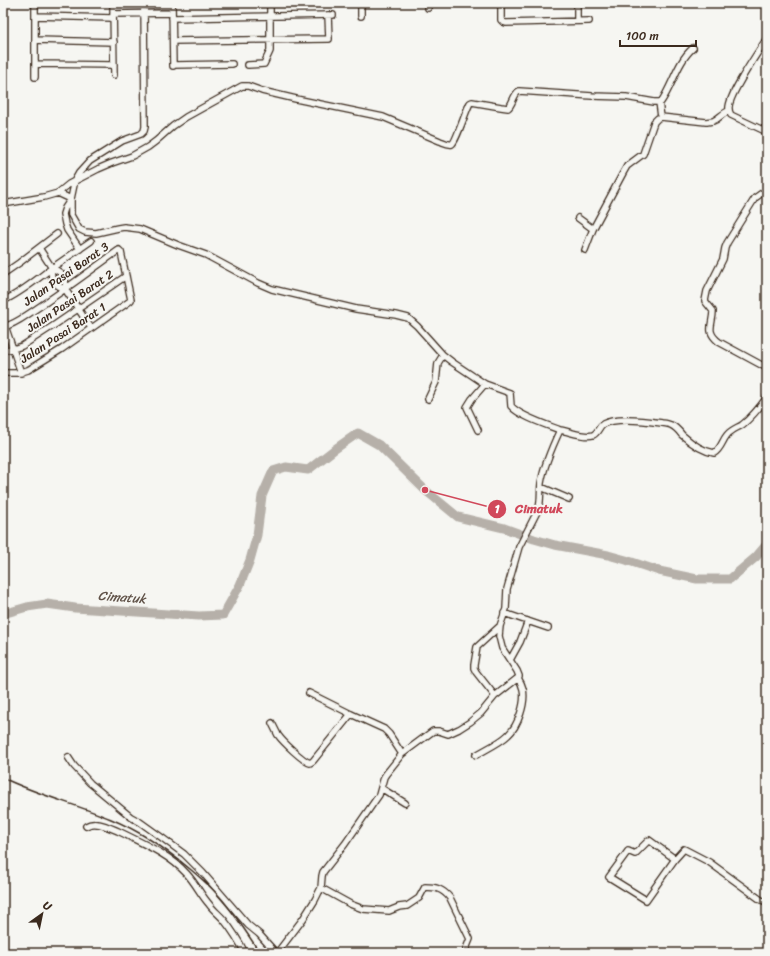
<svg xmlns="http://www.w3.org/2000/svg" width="770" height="956" font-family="Sriracha,sans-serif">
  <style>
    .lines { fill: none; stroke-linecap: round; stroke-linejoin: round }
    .river { stroke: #b6b0a9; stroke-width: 9 }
    .street-casing { stroke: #3b2a1e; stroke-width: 8 }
    .street { stroke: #f6f6f2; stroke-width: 5.5 }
    .rail { stroke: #3b2a1e; stroke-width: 1.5 }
    .labels { text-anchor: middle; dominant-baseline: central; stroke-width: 4; stroke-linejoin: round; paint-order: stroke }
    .street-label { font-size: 12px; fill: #3b2a1e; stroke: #f6f6f2 }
    .water-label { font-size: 13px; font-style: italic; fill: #605248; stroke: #f6f6f2 }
    .leader { fill: none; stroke: #d1495b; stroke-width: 1.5 }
    .callout-dot { fill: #d1495b; stroke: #f6f6f2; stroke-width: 1.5 }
    .mark-label { font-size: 12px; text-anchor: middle; font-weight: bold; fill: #fff }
    .callout-label { font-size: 13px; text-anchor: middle; font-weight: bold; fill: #d1495b; stroke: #f6f6f2; stroke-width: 4; stroke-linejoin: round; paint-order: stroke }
  </style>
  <rect width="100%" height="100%" fill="#f6f6f2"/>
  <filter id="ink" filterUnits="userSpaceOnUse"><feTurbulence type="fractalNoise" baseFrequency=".025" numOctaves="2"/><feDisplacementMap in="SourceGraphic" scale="8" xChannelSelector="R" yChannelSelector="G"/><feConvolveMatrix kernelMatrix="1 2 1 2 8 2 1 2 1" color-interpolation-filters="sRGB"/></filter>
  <g filter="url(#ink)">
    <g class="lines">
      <!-- river -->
      <path class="river" d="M3,614L27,607L47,604L75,608L199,616L223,615L240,585L250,560L257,535L262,496L273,471L286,467L308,470L335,449L358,433L379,445L425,490L458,517L504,528L534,539L555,545L608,555L626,560L659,571L697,579H730L756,557L767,544"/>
      <!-- street casing -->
      <g class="street-casing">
        <path id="street" d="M35,3V77
          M113,3L114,75
          M172,3L173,66
          M361,3V16
          M501,3V20L503,22L506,23L589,21
          M577,3V21
          M113,7L172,6
          M428,8V3
          M113,14L172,13
          M35,16L113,18
          M172,18L333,15
          M767,38C759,51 727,97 729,109C729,112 730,113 731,115L767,132
          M35,40L114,42
          M173,41L329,39L328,15
          M35,64L114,65
          M173,65L232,64
          M248,65L264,64L270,51V3
          M659,102L661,117
          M58,193L71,199V215L79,229L85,232L96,233L118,228L124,227L140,229L178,245L206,255L258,283L272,289L356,309L396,315L408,318L417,326L443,355L452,362L485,384L510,393L511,406C519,416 547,425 560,430
          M767,193H762L755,198L727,243L725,248L723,259L707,291L705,301L713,311C713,325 705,331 719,342L767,368
          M3,204L44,197L58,193L69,184L98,169L112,163L132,156L148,147L156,141L173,126L186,117L242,86H248L262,91L296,99L383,117L440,141C443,142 448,145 452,144C456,142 466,110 470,103L472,102L501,107L508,108C513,104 513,95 519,91L592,96L626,97L654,102H661C673,85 677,62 693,48
          M578,218L593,229
          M39,248L52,268C49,277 56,287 65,289L91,328
          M80,249L67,230L65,224L63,214L65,208L71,199L75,180L79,173L90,161L122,141L141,134L144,131L145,127L144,3
          M585,250L593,229L623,173L627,166L643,154L654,122L658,118L661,117L706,122C707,122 712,121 713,121C719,119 722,113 729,111
          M52,268C63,273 67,277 65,289
          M3,274L19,263L57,234
          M3,301C21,293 37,279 52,268C65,259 78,250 91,241
          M3,320L21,373
          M3,327C14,325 24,317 33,311C62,292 90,271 119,250L121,252L131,300L130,301L62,349L28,370L18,373H3
          M3,350L13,349L22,346L56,324L126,276
          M428,399L436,382L438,363L443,355
          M478,430L467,407L472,399L485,384
          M541,487L569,499
          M504,613L548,628
          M510,660L520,642L528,621
          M309,693L351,714L384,729L389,734L402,754
          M495,696L476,672L474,668V665L477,647L500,626
          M272,723C274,727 276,731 278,735C283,742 303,761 310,763L313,761L351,714
          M476,755C486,749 500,743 508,735C518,726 526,703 523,689C522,685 520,681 518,678
          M68,757L74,766L90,783L131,817L140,822L161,837L184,854L203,873L248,925L259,934L276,953
          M381,788L405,803
          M86,826C95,820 108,827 118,831C142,843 169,854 187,874C196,884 201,895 209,904C213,910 219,914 224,920C232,930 239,941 245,953
          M675,859L646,900L609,877L628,851L635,854L649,840L675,859L684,849L709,862L761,900L767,902
          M321,888L350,904L363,909L389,911L399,907L407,906L419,898L425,887C436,887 443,889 450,898L470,939L466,949V953
          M277,953L303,919L315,900L321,888L322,876L323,872L345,844L379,795L384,777L386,774L402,754L433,731H439L448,734L459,729L470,722L481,713L495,696L518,678L519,676L517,671L502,648L499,636L500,626L506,609L507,589L519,547L539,508C541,500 540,492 541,483C544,465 552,447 560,430C568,431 585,438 593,435C598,433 599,426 603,424C616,417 648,421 662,423C665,423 668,424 671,425C676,427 679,431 682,435C691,443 702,451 714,453C721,449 722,441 727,435C731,430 737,428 742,425C752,417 760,407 767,397"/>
      </g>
      <!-- street -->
      <use href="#street" class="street"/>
      <!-- rail -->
      <path class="rail" d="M3,778C38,795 75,804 111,819C140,831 166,849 190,869C203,880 215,890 225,903C238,919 249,936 260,953"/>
    </g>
  </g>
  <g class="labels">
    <!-- street labels -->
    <g class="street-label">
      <text transform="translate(66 274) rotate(-35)">Jalan Pasai Barat 3</text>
      <text transform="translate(70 301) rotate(-34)">Jalan Pasai Barat 2</text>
      <text transform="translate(63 333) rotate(-33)">Jalan Pasai Barat 1</text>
    </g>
    <!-- water labels -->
    <g class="water-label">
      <text transform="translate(122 597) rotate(4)">Cimatuk</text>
    </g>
  </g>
  <!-- callouts -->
  <path class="leader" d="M425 490L497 509"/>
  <g class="callout-dot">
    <circle cx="425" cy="490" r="4"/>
    <circle cx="497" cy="509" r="10"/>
  </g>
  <g class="mark-label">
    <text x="497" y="513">1</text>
  </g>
  <g class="callout-label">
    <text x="539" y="513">Cimatuk</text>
  </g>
  <!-- margin -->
  <rect width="770" height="956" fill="none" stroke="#f6f6f2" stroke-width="16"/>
  <rect x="8" y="8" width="754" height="940" fill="none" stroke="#3b2a1e" stroke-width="1.5" filter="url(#ink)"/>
  <!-- north arrow -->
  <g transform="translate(42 914) rotate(33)" stroke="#f6f6f2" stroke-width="3" paint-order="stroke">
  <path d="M0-3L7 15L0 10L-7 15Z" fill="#3b2a1e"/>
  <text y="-6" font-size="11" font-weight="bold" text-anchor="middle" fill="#3b2a1e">U</text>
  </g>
  <!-- scale -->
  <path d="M620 40v6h76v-6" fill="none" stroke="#3b2a1e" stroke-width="2"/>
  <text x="626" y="40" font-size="12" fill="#3b2a1e" stroke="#f6f6f2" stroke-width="3" paint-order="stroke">100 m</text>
</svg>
